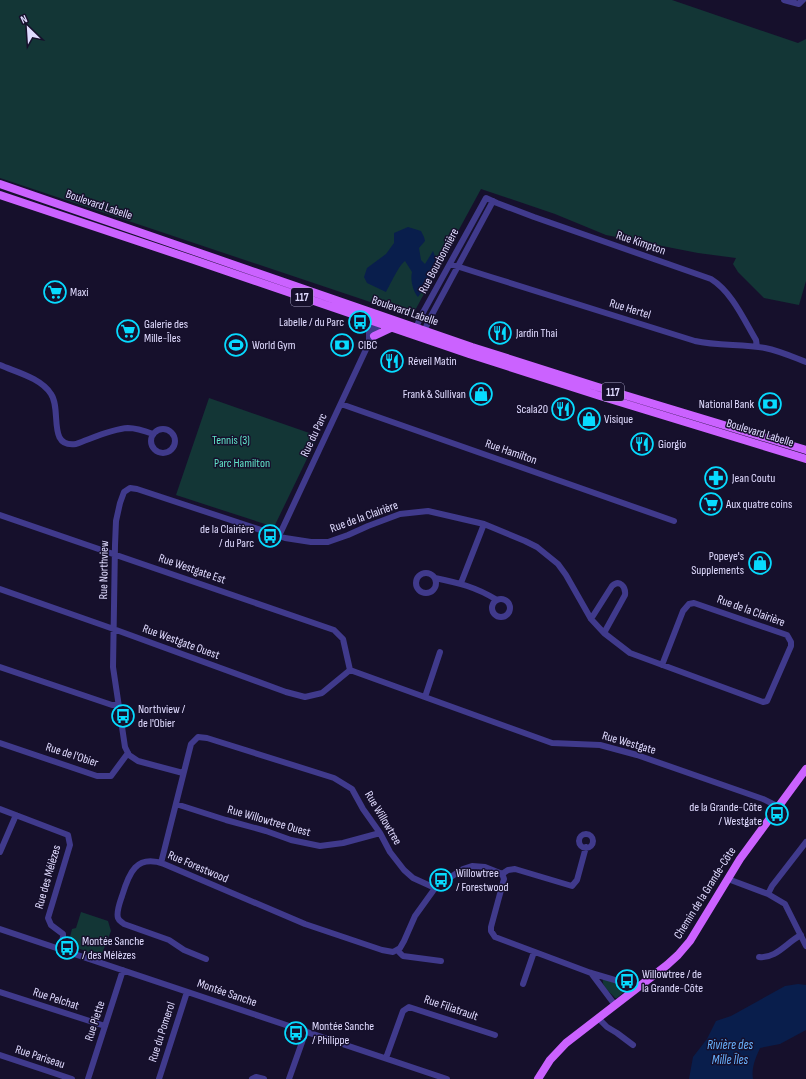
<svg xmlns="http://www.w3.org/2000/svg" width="806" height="1079" font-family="'Sofia Sans Condensed',sans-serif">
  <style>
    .green { fill: #133636 }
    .water { fill: #091e4c }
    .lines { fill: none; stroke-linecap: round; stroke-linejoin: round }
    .minor { stroke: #403a8c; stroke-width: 6 }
    .major { stroke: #cb62ff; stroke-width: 8 }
    .labels { text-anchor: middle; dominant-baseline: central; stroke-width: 3; stroke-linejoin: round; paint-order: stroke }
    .shield { fill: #16102c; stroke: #a39ec0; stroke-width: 1 }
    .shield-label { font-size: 11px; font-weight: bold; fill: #e0dbff }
    .street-label { font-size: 12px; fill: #e0dbff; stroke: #16102c }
    .poi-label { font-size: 12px; fill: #e0dbff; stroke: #16102c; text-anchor: start }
    .park-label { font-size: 12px; fill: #61e5ca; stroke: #16102c }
    .water-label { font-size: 13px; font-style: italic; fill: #69b3ff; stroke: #16102c }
  </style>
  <rect width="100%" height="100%" fill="#16102c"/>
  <!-- green -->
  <path class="green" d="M0,0H672L798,43L806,39V281L799,305L764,298L738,272L733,264L736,258L698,253L606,235L555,214L481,189L412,316L0,178Z
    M209,398L318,436L274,527L176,495Z
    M81,912L108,921L111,931L101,956L68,945L72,929L76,928Z
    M603,979L622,985L625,988V991L617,998H615C611,993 601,986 603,979Z"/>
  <!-- water -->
  <path class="water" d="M408,227L421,231L424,237L425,241L419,248L421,260L425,264L433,251L439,267L418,297C413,291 410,280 412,272L405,261C399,265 390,285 386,292L367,283L364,277L367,268L386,254L394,243V233Z
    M798,984L806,985V1030L780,1044L760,1048C756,1057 751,1068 753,1079H689L693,1057L707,1039L716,1021L731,1016L785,986Z"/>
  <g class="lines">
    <!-- minor -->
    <path class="minor" d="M784,0L799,4L803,0
      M450,264L491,277L695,341C718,346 742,344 765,348C780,351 793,357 806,362
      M415,331L420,318L486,198L497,203L534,217L711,279C732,292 744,320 756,340L757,347
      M423,334L429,320L493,201
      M369,343V333L375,317
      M0,365C16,372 41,378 51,394C62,410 47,448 76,444C93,438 111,429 128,428C137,428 145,431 153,434
      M341,404L674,521
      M151 441a12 12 0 1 1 24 0a12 12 0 1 1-24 0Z
      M0,515L334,630L343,639L350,670
      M279,536L369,343L374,336L380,320
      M416 583a10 10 0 1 1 20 0a10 10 0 1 1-20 0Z
      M435,578C459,583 476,587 497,600
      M461,583L484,524
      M0,589L108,627L286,692L305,697L322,693L350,670
      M492 608a9 9 0 1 1 18 0a9 9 0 1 1-18 0Z
      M591,619L612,586C620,579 626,587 625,595L604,633
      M0,667L112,705H118
      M350,670L552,743L600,745L637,755L763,799L779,807
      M425,697L440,652
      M0,743L97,776H111L128,753
      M183,773L138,761L129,755L125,747L113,667L115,545L116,521L120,503L124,492L130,488L137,489L285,538L311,542H328L348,535L368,526L400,514L428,511L484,524L525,541L537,547L558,564L566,575L591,619L604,633L630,653L763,702L767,701L791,646V642L787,635L694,603L689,604L683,611L662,665
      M176,804L226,820L266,831L291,840L320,846L343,843L380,833
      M0,809L68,835L70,845L48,918L51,925L63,934V937L60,949
      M579 841a7 7 0 1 1 14 0a7 7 0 1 1-14 0Z
      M0,852L16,815
      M161,863L191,744L198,737L207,738L334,778L352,789L363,809L380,833L390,852L404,870L413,878L435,888
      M502,874L508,870L515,869L572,886L577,880L586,847
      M728,879L768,894L785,904L806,946
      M768,894L772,886L806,842
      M0,929L447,1079
      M397,950L403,956L441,961
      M759,957C776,959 787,942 801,935
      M206,959L184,950L169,940L124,924C122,922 119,921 118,918C116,912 120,902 122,896C129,873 136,854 164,864L305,924L382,950L393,952L400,948L404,941L415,916L433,891L437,886L463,869L472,866L485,867L500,873L503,876L504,879L491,927V931L495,937L591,973L625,983L633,991
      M591,973L615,1005
      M523,984L534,952
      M0,992L105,1026
      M598,1018L607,1027L617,1033L633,1045
      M0,1055L72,1079
      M386,1058L403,1011L409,1007L495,1035
      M88,1079L123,970
      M159,1079L187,992
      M252,1079L256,1077L264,1079
      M289,1079L306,1031"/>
    <!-- major -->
    <path class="major" d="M0,184L472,347L598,387L806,450
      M0,195L191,259L469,354L600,396L806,459
      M374,336L391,328
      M538,1079L550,1060L566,1043L667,965L678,955L690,941L740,859L806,769"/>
  </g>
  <!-- icons -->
  <defs>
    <g id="supermarket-ring" transform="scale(1.15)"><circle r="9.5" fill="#16102c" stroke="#07dbff" stroke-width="1.5"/><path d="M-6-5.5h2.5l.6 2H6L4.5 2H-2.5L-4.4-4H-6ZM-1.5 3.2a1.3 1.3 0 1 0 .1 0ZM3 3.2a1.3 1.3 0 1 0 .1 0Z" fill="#07dbff"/></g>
    <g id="bus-ring" transform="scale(1.15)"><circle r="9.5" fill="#16102c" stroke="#07dbff" stroke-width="1.5"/><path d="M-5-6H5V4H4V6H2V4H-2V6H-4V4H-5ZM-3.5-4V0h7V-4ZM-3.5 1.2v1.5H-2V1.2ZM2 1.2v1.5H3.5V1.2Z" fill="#07dbff"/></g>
    <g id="restaurant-ring" transform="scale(1.15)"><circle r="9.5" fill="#16102c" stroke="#07dbff" stroke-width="1.5"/><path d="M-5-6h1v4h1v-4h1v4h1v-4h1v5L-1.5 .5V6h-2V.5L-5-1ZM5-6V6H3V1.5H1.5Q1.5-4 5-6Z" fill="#07dbff"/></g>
    <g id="stadium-ring" transform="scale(1.15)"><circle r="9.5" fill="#16102c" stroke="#07dbff" stroke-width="1.5"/><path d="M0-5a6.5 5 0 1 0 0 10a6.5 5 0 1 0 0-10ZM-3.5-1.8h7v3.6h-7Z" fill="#07dbff"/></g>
    <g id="bank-ring" transform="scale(1.15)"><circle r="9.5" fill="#16102c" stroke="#07dbff" stroke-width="1.5"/><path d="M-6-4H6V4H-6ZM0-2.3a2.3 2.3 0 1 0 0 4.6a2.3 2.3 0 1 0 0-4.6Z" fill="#07dbff"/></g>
    <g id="shop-ring" transform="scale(1.15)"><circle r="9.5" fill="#16102c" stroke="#07dbff" stroke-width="1.5"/><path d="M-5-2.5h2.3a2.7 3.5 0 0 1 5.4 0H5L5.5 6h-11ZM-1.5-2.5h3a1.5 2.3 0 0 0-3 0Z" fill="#07dbff"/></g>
    <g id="pharmacy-ring" transform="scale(1.15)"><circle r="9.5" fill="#16102c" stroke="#07dbff" stroke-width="1.5"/><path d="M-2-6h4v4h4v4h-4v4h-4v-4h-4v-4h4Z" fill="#07dbff"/></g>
  </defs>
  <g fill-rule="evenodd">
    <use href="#supermarket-ring" x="55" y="292"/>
    <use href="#bus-ring" x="360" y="322"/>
    <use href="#supermarket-ring" x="128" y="331"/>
    <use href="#restaurant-ring" x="500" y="333"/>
    <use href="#stadium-ring" x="236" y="345"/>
    <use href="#bank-ring" x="342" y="345"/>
    <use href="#restaurant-ring" x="392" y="361"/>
    <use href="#shop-ring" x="481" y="394"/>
    <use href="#bank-ring" x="770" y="404"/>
    <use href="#restaurant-ring" x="563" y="409"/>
    <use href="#shop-ring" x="589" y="419"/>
    <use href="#restaurant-ring" x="642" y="444"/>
    <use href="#pharmacy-ring" x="716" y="478"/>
    <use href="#supermarket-ring" x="711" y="504"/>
    <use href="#bus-ring" x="270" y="536"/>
    <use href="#shop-ring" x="760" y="563"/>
    <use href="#bus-ring" x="123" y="716"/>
    <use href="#bus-ring" x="777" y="814"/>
    <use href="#bus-ring" x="441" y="880"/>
    <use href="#bus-ring" x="67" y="948"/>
    <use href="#bus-ring" x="627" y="981"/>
    <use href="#bus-ring" x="296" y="1033"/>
  </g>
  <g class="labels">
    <!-- shield labels -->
    <g class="shield">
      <rect x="291" y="288" width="22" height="18" rx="3"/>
      <rect x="602" y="383" width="22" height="18" rx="3"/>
    </g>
    <g class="shield-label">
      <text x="302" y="297">117</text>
      <text x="613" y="392">117</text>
    </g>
    <!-- street labels -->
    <g class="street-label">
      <text transform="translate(99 205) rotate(19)">Boulevard Labelle</text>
      <text transform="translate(641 243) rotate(19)">Rue Kimpton</text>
      <text transform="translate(439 261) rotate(-62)">Rue Bourbonnière</text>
      <text transform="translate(630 309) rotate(17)">Rue Hertel</text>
      <text transform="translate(405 311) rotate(19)">Boulevard Labelle</text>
      <text transform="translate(760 433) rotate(17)">Boulevard Labelle</text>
      <text transform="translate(314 435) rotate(-65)">Rue du Parc</text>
      <text transform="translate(511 452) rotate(19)">Rue Hamilton</text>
      <text transform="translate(364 517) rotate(-20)">Rue de la Clairière</text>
      <text transform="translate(192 569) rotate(19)">Rue Westgate Est</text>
      <text transform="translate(104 570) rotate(-89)">Rue Northview</text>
      <text transform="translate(751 611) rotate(20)">Rue de la Clairière</text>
      <text transform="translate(181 642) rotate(20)">Rue Westgate Ouest</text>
      <text transform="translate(629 743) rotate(16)">Rue Westgate</text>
      <text transform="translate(72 755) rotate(18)">Rue de l'Obier</text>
      <text transform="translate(383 818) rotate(59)">Rue Willowtree</text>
      <text transform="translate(269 821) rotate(16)">Rue Willowtree Ouest</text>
      <text transform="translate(198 867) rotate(23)">Rue Forestwood</text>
      <text transform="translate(48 877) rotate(-74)">Rue des Mélèzes</text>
      <text transform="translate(705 893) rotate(-58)">Chemin de la Grande-Côte</text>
      <text transform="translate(227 993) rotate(19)">Montée Sanche</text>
      <text transform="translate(56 999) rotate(18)">Rue Pelchat</text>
      <text transform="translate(451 1008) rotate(19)">Rue Filiatrault</text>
      <text transform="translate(95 1021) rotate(-72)">Rue Piette</text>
      <text transform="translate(162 1032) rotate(-72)">Rue du Pomerol</text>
      <text transform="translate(40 1057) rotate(18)">Rue Pariseau</text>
    </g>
    <!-- poi labels -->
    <g class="poi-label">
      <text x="70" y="292">Maxi</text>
      <text x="344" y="322" text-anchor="end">Labelle / du Parc</text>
      <text x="144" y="324">Galerie des<tspan x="144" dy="14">Mille-Îles</tspan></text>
      <text x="516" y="333">Jardin Thai</text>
      <text x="252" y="345">World Gym</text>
      <text x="358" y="345">CIBC</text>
      <text x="408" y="361">Réveil Matin</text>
      <text x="466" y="394" text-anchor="end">Frank &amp; Sullivan</text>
      <text x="754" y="404" text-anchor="end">National Bank</text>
      <text x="548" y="409" text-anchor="end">Scala20</text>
      <text x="604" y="419">Visique</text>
      <text x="658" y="444">Giorgio</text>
      <text x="732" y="478">Jean Coutu</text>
      <text x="726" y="504">Aux quatre coins</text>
      <text x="254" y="529" text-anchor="end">de la Clairière<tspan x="254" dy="14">/ du Parc</tspan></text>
      <text x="744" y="556" text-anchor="end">Popeye's<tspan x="744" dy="14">Supplements</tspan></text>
      <text x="138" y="709">Northview /<tspan x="138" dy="14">de l'Obier</tspan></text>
      <text x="762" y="807" text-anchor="end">de la Grande-Côte<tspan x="762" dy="14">/ Westgate</tspan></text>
      <text x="456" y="873">Willowtree<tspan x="456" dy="14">/ Forestwood</tspan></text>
      <text x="82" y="941">Montée Sanche<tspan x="82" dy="14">/ des Mélèzes</tspan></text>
      <text x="642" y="974">Willowtree / de<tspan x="642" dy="14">la Grande-Côte</tspan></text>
      <text x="312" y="1026">Montée Sanche<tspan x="312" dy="14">/ Philippe</tspan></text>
    </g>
    <!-- park labels -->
    <g class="park-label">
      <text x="231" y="440">Tennis (3)</text>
      <text x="242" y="463">Parc Hamilton</text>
    </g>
    <!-- water labels -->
    <g class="water-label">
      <text x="730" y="1045">Rivière des<tspan x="730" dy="15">Mille Îles</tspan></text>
    </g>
  </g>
  <!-- north arrow -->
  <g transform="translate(28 28) rotate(335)" stroke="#16102c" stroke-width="3" paint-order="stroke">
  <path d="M0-3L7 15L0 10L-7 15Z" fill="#e0dbff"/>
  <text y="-6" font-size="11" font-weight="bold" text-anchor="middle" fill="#e0dbff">N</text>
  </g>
</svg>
